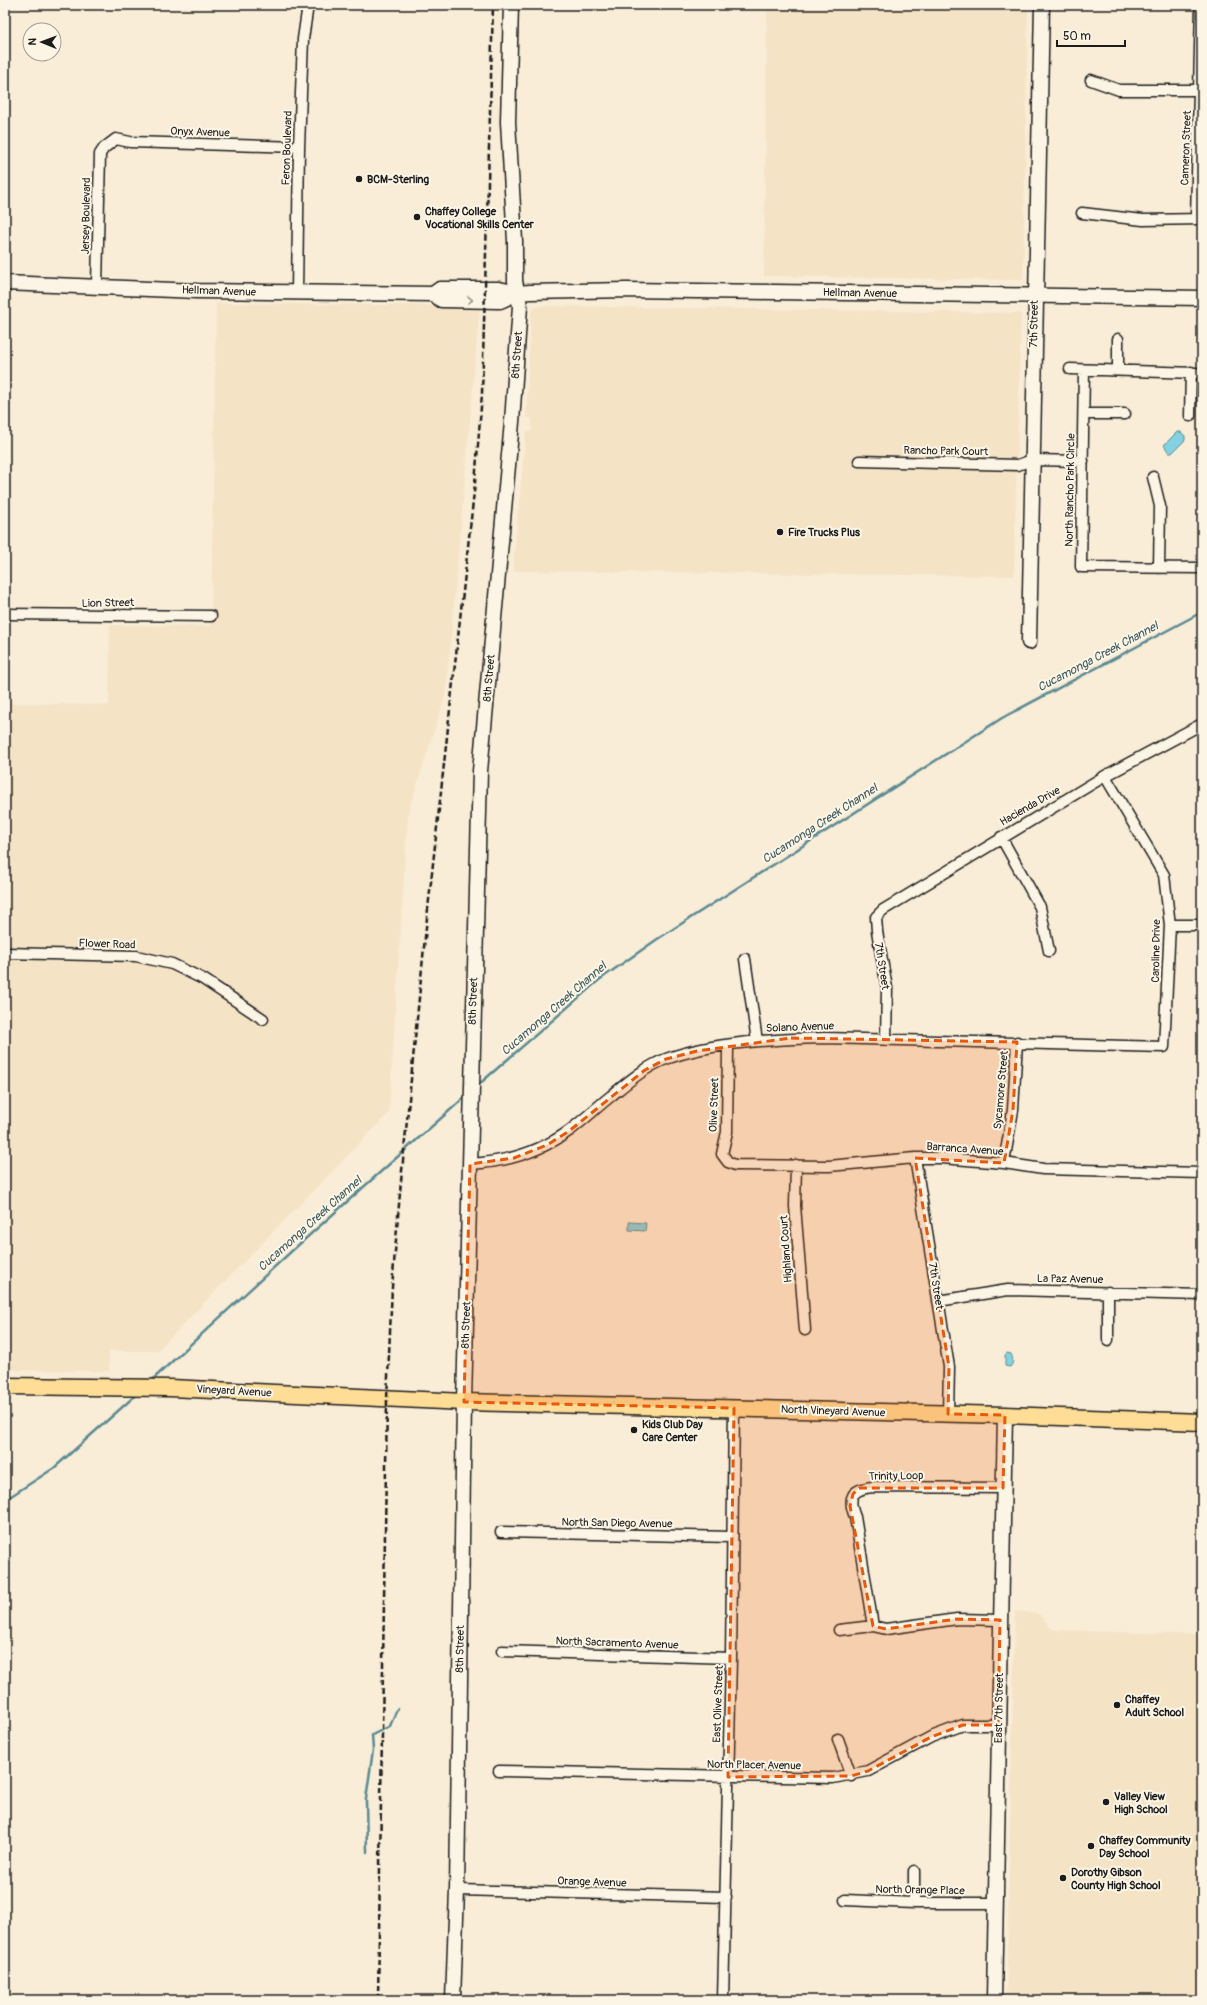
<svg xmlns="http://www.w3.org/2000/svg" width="1207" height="2005" font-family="Pangolin,sans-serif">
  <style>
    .built { fill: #f5e3c6 }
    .water { fill: #84d2e1; stroke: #5a8992 }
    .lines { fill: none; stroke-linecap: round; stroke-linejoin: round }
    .stream { stroke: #5a8992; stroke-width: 2.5 }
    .street-casing { stroke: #1c1c1c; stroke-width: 13 }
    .secondary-casing { stroke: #1c1c1c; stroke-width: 17 }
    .primary-casing { stroke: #1c1c1c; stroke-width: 19 }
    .street { stroke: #fcf5e5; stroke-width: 10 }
    .secondary { stroke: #fcf5e5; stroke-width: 14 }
    .primary { stroke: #ffdd96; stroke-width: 16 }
    .rail { stroke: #1c1c1c; stroke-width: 2.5; stroke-dasharray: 6 3; stroke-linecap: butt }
    .oneway { stroke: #97938b }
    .marked { fill: #e8590c; fill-opacity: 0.2; stroke: #e8590c; stroke-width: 3; stroke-dasharray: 8 5; stroke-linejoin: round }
    .poi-dot { fill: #1c1c1c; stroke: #fcf5e5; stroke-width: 1.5 }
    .labels { text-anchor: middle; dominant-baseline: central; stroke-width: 4; stroke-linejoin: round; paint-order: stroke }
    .street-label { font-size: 11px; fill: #1c1c1c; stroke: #fcf5e5 }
    .poi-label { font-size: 11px; font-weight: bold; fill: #1c1c1c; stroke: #fcf5e5; text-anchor: start }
    .water-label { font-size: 12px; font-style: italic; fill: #405c61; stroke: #fcf5e5 }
  </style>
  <rect width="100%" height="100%" fill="#f9edd7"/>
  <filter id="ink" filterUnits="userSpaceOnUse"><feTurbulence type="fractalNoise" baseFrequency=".025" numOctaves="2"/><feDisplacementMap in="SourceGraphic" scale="8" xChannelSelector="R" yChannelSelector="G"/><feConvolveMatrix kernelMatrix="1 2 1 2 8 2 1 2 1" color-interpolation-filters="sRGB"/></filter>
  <g filter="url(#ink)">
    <!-- built -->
    <path class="built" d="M757,5H1028L1023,280L764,276L767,9L757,8Z
      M216,303L480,306L446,693L408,813L389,1113L157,1351H109V1371L5,1370V703L109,705L110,625L211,626Z
      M540,306L1021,313L1014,576L514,571V555L526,432L532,431V419L526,417L531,313L533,309Z
      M1015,1611L1039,1614L1053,1630L1202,1635V2000H1006Z"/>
    <!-- water -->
    <path class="water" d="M1177,432H1181L1185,436V440L1172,453H1169L1164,445Z
      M629,1222L646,1223L645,1231L629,1230Z
      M1007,1353L1011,1354C1013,1358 1014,1363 1010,1367L1005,1366V1355Z"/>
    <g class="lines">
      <!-- stream -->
      <path class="stream" d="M477,1086L599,980L656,940L1002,718L1202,612
        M151,1381L295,1248L466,1096
        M5,1500L54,1468L137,1394
        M367,1852L366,1799L373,1750L372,1735L390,1726L397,1709"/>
      <!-- street casing -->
      <g class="street-casing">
        <path id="street" d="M1091,80L1119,90H1199
          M1082,213L1143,220L1202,219
          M1196,219L1201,5
          M97,286L100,154L104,148L116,139L130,142L299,147
          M297,292L299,147L303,39L308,5
          M1118,339V370
          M1070,369L1196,373
          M1084,370L1081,567L1202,568
          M1084,414H1125
          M1190,416L1191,372
          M859,461L1018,465L1032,460L1083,461
          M1153,477L1160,506L1159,568
          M5,614L211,616
          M1001,837L1040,907L1049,951
          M1170,925H1202
          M5,953L136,956L172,964L203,979L263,1019
          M745,959L757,1041
          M886,1040L887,988L877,931L876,917L883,910L1105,776L1202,724
          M728,1046L727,1132L722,1154L728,1162L735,1165L829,1166L915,1158H942L1004,1163L1043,1169L1202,1173
          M915,1158L949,1367L948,1414
          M1004,1163L1013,1110L1017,1042
          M470,1164C506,1162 540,1152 569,1131C584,1120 597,1107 611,1096C628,1082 645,1067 666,1059C712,1042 776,1039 825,1038L1164,1047L1170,925L1164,875L1105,776
          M796,1165L795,1206L805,1330
          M938,1301L1008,1290L1202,1295
          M1108,1340V1292
          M501,1532L732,1537
          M873,1626L855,1517C847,1497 852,1489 873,1487L1003,1488
          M839,1630L873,1626L886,1629L957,1619L1000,1620
          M502,1651L731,1658
          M838,1739L851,1776
          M499,1771L833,1778L868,1771L931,1737L963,1725H998
          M914,1871V1903
          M457,1890L726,1897
          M845,1900L914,1903H995
          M723,2000L731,1658L734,1408"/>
      </g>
      <!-- secondary casing -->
      <g class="secondary-casing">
        <path id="secondary" d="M5,283L197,291L433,294L440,289H499L518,293
          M433,294L441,300L500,301L518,293L530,292L626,290L1202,298
          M1029,642L1042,5
          M453,2000L457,1890L464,1402L480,771L512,422L520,306L515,281V241L508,122L511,5
          M994,2000L1005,1415"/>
      </g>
      <!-- primary casing -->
      <g class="primary-casing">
        <path id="primary" d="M5,1386L170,1388L464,1402L1005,1415L1202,1422"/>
      </g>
      <!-- street -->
      <use href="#street" class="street"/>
      <!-- secondary -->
      <use href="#secondary" class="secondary"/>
      <!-- primary -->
      <use href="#primary" class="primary"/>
      <!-- rail -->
      <path class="rail" d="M378,2000L387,1399L392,1287L401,1181L426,927L475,483L482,394L493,5"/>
    </g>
    <!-- one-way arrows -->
    <defs><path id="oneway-chevron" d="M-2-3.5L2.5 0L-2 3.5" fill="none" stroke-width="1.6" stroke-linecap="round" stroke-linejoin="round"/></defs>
    <use class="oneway" href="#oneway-chevron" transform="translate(470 300) rotate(1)"/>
  </g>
  <!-- marked area -->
  <path class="marked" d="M791,1038L1017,1042L1013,1110L1004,1163L915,1158L949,1367L948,1414L1005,1415L1003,1488H859L853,1494L850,1506L873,1626L886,1629L957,1619L1000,1620L998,1725H963L931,1737L868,1771L851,1776L728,1777L734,1408L464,1402L470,1164L514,1158L547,1145L569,1131L645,1070L666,1059L697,1051Z"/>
  <!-- markers -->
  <g class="poi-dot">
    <circle cx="359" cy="179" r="4"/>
    <circle cx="417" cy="217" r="4"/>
    <circle cx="780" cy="532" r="4"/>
    <circle cx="634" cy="1430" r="4"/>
    <circle cx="1117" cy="1705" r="4"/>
    <circle cx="1106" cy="1802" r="4"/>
    <circle cx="1091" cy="1846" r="4"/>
    <circle cx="1063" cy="1878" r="4"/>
  </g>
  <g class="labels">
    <!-- street labels -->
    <g class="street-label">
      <text transform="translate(200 132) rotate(2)">Onyx Avenue</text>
      <text transform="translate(287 148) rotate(-88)">Feron Boulevard</text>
      <text transform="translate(1186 148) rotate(-88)">Cameron Street</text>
      <text transform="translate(86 216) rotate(-89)">Jersey Boulevard</text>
      <text transform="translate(219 291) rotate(2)">Hellman Avenue</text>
      <text transform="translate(860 293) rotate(1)">Hellman Avenue</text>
      <text transform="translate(1034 324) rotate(-89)">7th Street</text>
      <text transform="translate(517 355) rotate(-86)">8th Street</text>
      <text transform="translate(946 451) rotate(1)">Rancho Park Court</text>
      <text transform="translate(1070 490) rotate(-89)">North Rancho Park Circle</text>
      <text transform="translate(108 603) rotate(-1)">Lion Street</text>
      <text transform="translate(489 678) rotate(-85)">8th Street</text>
      <text transform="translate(1030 806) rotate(-30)">Hacienda Drive</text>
      <text transform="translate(107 944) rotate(2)">Flower Road</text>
      <text transform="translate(1156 951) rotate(-89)">Caroline Drive</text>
      <text transform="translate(882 966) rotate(81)">7th Street</text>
      <text transform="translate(473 1001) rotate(-88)">8th Street</text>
      <text transform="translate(800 1027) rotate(-2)">Solano Avenue</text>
      <text transform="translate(1001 1090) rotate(-85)">Sycamore Street</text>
      <text transform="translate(714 1105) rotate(-88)">Olive Street</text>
      <text transform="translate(965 1149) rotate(4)">Barranca Avenue</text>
      <text transform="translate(786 1249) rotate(-94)">Highland Court</text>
      <text transform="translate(1070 1279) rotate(1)">La Paz Avenue</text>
      <text transform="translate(936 1286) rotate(81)">7th Street</text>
      <text transform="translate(466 1325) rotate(-88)">8th Street</text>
      <text transform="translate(234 1391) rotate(3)">Vineyard Avenue</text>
      <text transform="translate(833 1411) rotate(2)">North Vineyard Avenue</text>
      <text transform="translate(896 1476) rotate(-1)">Trinity Loop</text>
      <text transform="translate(617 1523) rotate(1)">North San Diego Avenue</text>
      <text transform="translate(617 1643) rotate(2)">North Sacramento Avenue</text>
      <text transform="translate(460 1649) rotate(-89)">8th Street</text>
      <text transform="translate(718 1704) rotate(-88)">East Olive Street</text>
      <text transform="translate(999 1708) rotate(-89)">East 7th Street</text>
      <text transform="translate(754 1765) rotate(1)">North Placer Avenue</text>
      <text transform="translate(592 1882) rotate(2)">Orange Avenue</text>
      <text transform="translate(920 1890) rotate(1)">North Orange Place</text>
    </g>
    <!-- poi labels -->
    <g class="poi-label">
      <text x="367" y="179">BCM-Sterling</text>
      <text x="425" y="211">Chaffey College<tspan x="425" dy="13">Vocational Skills Center</tspan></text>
      <text x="788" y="532">Fire Trucks Plus</text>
      <text x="642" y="1424">Kids Club Day<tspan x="642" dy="13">Care Center</tspan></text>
      <text x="1125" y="1699">Chaffey<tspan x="1125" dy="13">Adult School</tspan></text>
      <text x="1114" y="1796">Valley View<tspan x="1114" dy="13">High School</tspan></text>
      <text x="1099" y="1840">Chaffey Community<tspan x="1099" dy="13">Day School</tspan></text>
      <text x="1071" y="1872">Dorothy Gibson<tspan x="1071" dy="13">County High School</tspan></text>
    </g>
    <!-- water labels -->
    <g class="water-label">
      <text transform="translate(1098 657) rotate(-28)">Cucamonga Creek Channel</text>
      <text transform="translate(820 824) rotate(-33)">Cucamonga Creek Channel</text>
      <text transform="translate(554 1009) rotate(-41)">Cucamonga Creek Channel</text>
      <text transform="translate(310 1224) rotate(-42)">Cucamonga Creek Channel</text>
    </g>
  </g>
  <!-- margin -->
  <rect width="1207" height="2005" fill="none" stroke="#fcf5e5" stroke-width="20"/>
  <rect x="10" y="10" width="1187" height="1985" fill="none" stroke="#1c1c1c" stroke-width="1.5" filter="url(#ink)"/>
  <!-- north arrow -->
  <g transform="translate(42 42) rotate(271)"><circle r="19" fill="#fcf5e5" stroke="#a29e95"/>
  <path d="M0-3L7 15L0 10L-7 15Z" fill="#1c1c1c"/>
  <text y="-6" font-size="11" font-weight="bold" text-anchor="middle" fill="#1c1c1c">N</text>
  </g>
  <!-- scale -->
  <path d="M1057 40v6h68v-6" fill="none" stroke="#1c1c1c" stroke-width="2"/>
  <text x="1063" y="40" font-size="12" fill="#1c1c1c" stroke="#fcf5e5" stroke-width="3" paint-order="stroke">50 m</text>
</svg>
